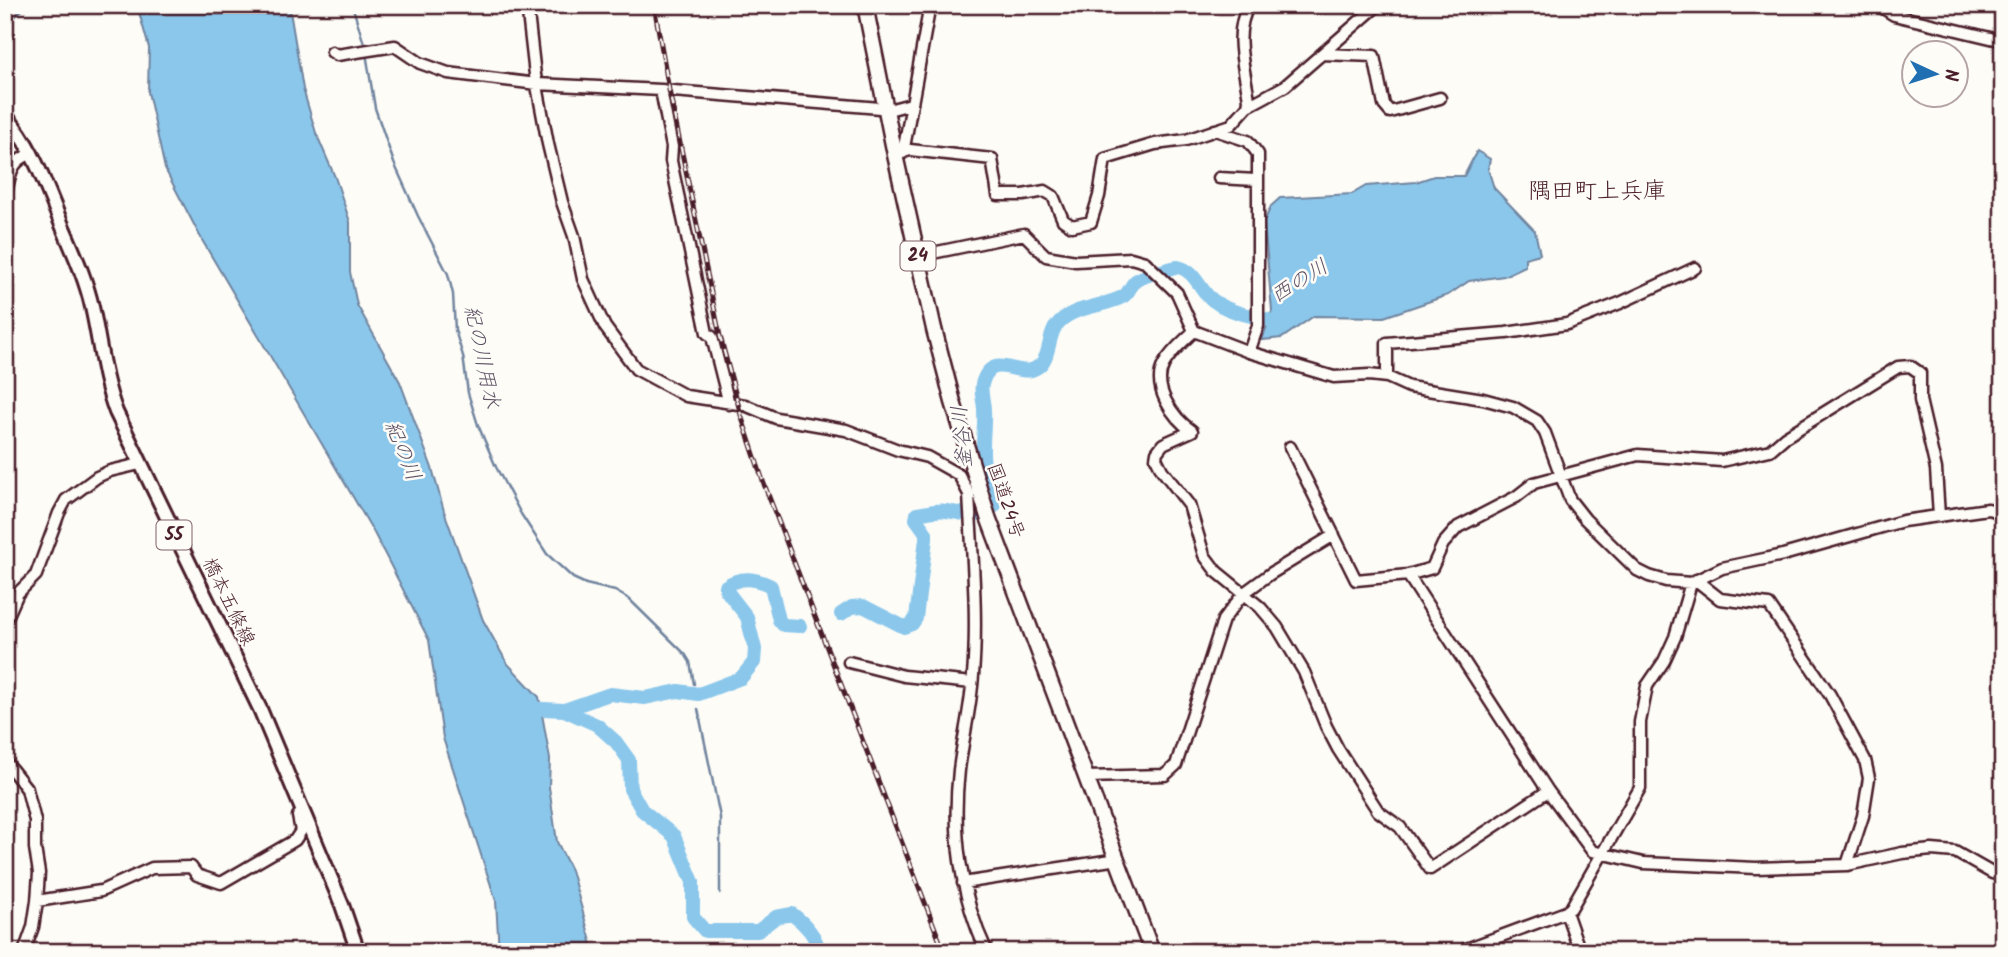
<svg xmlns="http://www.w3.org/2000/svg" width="2008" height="957" font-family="Kalam,'Klee One',sans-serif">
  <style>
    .water { fill: #8bc7eb; stroke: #71849e; stroke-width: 2 }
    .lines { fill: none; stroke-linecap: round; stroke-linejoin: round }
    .stream { stroke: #71849e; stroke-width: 2.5 }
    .river { stroke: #8bc7eb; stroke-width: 14 }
    .minor-casing { stroke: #4a1f2b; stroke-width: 15 }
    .major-casing { stroke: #4a1f2b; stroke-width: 18 }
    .highway-casing { stroke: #4a1f2b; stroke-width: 19 }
    .minor { stroke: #fdfcf7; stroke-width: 10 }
    .major { stroke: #fdfcf7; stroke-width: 12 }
    .highway { stroke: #fdfcf7; stroke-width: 14 }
    .rail-casing { stroke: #4a1f2b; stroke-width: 5 }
    .rail { stroke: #fdfcf7; stroke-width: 2.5; stroke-dasharray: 8; stroke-linecap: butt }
    .labels { text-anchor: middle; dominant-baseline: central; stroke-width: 5; stroke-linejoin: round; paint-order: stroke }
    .shield { fill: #fdfcf7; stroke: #806168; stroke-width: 2 }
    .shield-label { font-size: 18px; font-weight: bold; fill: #4a1f2b }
    .street-label { font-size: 19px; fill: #4a1f2b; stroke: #fdfcf7 }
    .water-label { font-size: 21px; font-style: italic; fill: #5e5165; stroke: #fdfcf7 }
    .quarter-label { font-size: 23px; fill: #4a1f2b; stroke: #fdfcf7 }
  </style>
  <rect width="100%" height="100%" fill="#fdfcf7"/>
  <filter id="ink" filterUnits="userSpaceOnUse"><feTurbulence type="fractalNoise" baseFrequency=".0143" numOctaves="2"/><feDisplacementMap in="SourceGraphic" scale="14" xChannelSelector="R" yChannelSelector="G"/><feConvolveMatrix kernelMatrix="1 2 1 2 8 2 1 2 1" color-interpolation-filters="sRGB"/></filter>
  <g filter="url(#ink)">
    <!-- water -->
    <path class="water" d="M137,5H289L303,89L316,133L335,177L350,222V272L357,305L400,382L432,468L444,511L483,620L507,663L539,697L550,759L549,787L557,842L571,870L594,952H499L496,901L443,738L429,640L373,531L202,240L165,169L148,92L149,48Z
      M1477,151L1490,159L1488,169L1494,188L1535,231L1540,254L1525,258V266L1504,276L1469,281L1448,295L1384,317L1314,316L1282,338L1262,340L1272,311L1264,222L1271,206L1280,198L1352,194L1366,186L1416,182L1434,176H1464Z"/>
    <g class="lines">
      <!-- stream -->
      <path class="stream" d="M352,5L365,47
        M5,26L27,5
        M366,53L375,108L394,163L418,216L448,274L453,294L455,330L463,356L468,393L478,425L496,467L521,514L547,554L573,578L586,584L615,591L629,599L685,654L690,662L694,684
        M698,709L720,817V893"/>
      <!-- river -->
      <path class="river" d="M841,614L852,607L863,606L904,627L912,624L916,618L926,539V533L916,519L917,514C926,513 937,509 946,511C963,513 982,521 995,505C995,490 986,478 984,464C981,447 985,428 984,410C984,401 980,393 982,384C992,349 1018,379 1036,368C1051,360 1047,338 1056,326C1071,305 1104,308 1124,296C1130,292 1131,283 1137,280C1141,277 1173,267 1178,267C1193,270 1198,285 1208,296C1226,314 1258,317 1282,323L1287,320
        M522,708L564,710L597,725L616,742L629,760L630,789L642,810L674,836L693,882V917L705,931H758L776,917L792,914C803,922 819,938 818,952
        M564,710L610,694L645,698L678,691L699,694L741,678L754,662L755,649L747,617L726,590V586C741,576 755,578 771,586L779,620L783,625L800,626"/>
      <!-- minor casing -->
      <g class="minor-casing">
        <path id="minor" d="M527,5L535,75L548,144L562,202L574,236L583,279L605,327L636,369L686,396L745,405L776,418L846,430L898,450L927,457L959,475L969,494C972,553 978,615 973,675C971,707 963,738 959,770C952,831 960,895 987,952
          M1878,5L1894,15L2003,41
          M332,52L337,55L395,46L420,63L448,73L537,84L661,90L892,109L911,104
          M1322,54L1374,56L1384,105L1390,112L1440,98
          M661,90L672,147L671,161L707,333L712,337L729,404
          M1248,106L1249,100C1245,69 1232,34 1249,5
          M1215,130L1248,141L1258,154V326L1249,352
          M903,153L930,5
          M895,155L910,150L992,159L998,195H1023L1045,191L1053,196L1063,220L1072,226L1091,222L1099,196L1105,159L1155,144L1186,140L1231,125L1248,106L1285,86L1378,5
          M1219,178L1256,180
          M5,197C11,175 8,163 32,153
          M918,256L1024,234L1046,256L1076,261L1131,258L1145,262L1177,293L1194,331L1249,352L1334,377L1369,375L1387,377L1409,387L1483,399L1513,407L1537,421L1545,433L1570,500L1585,519L1637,570L1649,576L1666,581L1691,583L1722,568L1783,555L1903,521L1988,509L2003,513
          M1194,331C1184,341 1171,351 1164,364C1151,387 1173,418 1192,431L1163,444L1157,452L1156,458L1162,470L1189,505L1204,555L1216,571L1260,607L1277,627L1304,672L1326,726L1338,749L1378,811L1400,827L1430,869L1548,791
          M1387,377V343L1506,333L1567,324L1620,303L1695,268
          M1290,447L1356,580L1408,575L1432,568L1443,544L1458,527L1516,497L1534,483L1638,455L1722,461L1770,450L1785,437L1898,367L1910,366L1920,373V400L1936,469L1939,516
          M1408,575L1548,791L1592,851L1643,863L1756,868L1847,865L1902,853L1932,850L1955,852L1992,873L2003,875
          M1696,580L1720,599L1769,605L1830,695L1865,760L1869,778L1863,816L1847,865
          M5,622L18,593L36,575L59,513L66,500L97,477L110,471L140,464
          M849,662L904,676L972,683
          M5,761L27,789L35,821V848L39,873L37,901L33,927L24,952
          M1086,777L1165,775L1176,765L1223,620L1244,593L1270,574L1334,535
          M963,883L1118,859
          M37,901L101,891L152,868L191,867L197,875L221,883L295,840L301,831L298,816L303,811
          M1566,912L1580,952
          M1458,952L1566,912L1571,908L1640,788V722L1647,686L1664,661L1675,637L1691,583"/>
      </g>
      <!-- major casing -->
      <g class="major-casing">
        <path id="major" d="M5,115C33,146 46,187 62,225C73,251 86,279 92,307C100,342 103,378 116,412L260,709L342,905L358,952"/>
      </g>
      <!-- highway casing -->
      <g class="highway-casing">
        <path id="highway" d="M865,5L895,155L934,329L953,402L988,517L1152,952"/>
      </g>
      <!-- minor -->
      <use href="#minor" class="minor"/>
      <!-- major -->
      <use href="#major" class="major"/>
      <!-- highway -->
      <use href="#highway" class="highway"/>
      <!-- rail casing -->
      <g class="rail-casing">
        <path id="rail" d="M654,5L669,90L720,336L741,415L764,484L944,952"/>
      </g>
      <!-- rail -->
      <use href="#rail" class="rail"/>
    </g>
  </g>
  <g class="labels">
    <!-- shield labels -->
    <g class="shield">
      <rect x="900.5" y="241.5" width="35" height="29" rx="5"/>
      <rect x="156.5" y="520.5" width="35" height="29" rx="5"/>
    </g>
    <g class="shield-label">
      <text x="918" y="256">24</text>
      <text x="174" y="535">55</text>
    </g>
    <!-- street labels -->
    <g class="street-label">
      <text transform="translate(1005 501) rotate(71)">国道24号</text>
      <text transform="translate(228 602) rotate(64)">橋本五條線</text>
    </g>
    <!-- water labels -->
    <g class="water-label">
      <text transform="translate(1300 282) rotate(-32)">西の川</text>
      <text transform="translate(481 357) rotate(78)">紀の川用水</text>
      <text transform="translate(963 437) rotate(-95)">釜谷川</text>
      <text transform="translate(402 451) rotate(68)">紀の川</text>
    </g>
    <!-- quarter labels -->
    <g class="quarter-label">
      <text x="1597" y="192">隅田町上兵庫</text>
    </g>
  </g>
  <!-- margin -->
  <rect width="2008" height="957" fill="none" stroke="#fdfcf7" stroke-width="28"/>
  <rect x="14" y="14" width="1980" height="929" fill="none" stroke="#4a1f2b" stroke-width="2.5" filter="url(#ink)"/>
  <!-- north arrow -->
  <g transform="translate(1935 74) rotate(94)"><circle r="33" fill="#fdfcf7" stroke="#b5a4a5" stroke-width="2"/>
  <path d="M0-5L12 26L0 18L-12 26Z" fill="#1f6fb2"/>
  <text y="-10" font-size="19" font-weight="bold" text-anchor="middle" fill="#4a1f2b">N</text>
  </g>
</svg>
